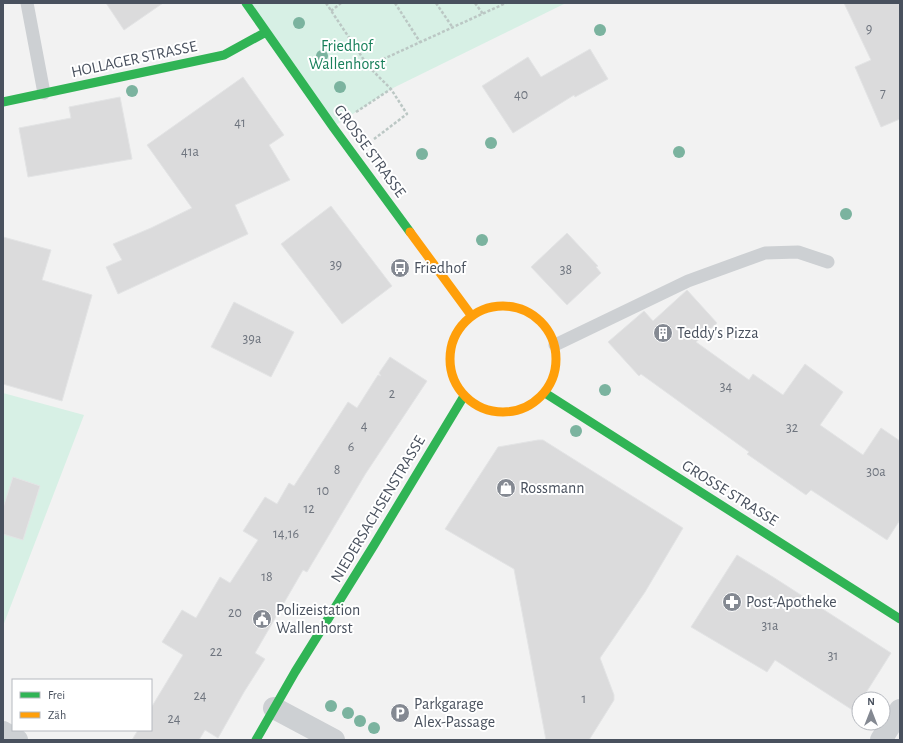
<svg xmlns="http://www.w3.org/2000/svg" width="903" height="743" font-family="'Alegreya Sans',sans-serif">
  <style>
    .green { fill: #d7f0e5 }
    .building { fill: #dbdbdc; stroke: #e3e4e5 }
    .lines { fill: none; stroke-linecap: round; stroke-linejoin: round }
    .path { stroke: #bbc7c4; stroke-width: 2.5; stroke-dasharray: 3 2; stroke-linecap: butt }
    .lane { stroke: #cdd0d3; stroke-width: 13 }
    .street { stroke: #cdd0d3; stroke-width: 22 }
    .fast { stroke: #30b455; stroke-width: 9 }
    .slow { stroke: #ff9f0a; stroke-width: 9 }
    .tree { fill: #7bb39f }
    .labels { text-anchor: middle; dominant-baseline: central; stroke-width: 4; stroke-linejoin: round; paint-order: stroke }
    .number-label { font-size: 14px; fill: #6e747e }
    .park-label { font-size: 16px; fill: #19805b; stroke: #fff }
    .street-label { font-size: 16px; fill: #49515e; stroke: #fff }
    .poi-label { font-size: 16px; fill: #49515e; stroke: #fff; text-anchor: start }
  </style>
  <rect width="100%" height="100%" fill="#f2f2f2"/>
  <!-- green -->
  <path class="green" d="M246,3H566L391,89L333,127Z
    M3,393L84,415L3,626Z"/>
  <!-- building -->
  <path class="building" d="M106,3H163L124,30Z
    M844,3H900V119L881,127L855,67L871,60Z
    M590,49L608,79L575,97L574,95L513,133L482,86L528,57L541,77Z
    M243,77L284,135L269,145L290,180L235,205L248,234L118,294L106,267L122,260L113,244L151,228L192,208L147,145Z
    M120,97L132,159L28,177L19,128L71,118L69,107Z
    M331,206L392,286L342,324L281,244Z
    M567,233L598,266L596,267L601,273L567,305L531,267Z
    M3,237L51,250L42,280L92,295L62,401L3,384Z
    M687,290L717,323L696,342L749,380L753,374L783,395L805,364L843,392L820,425L863,455L881,428L900,441V520L887,540L811,490L806,495L747,454L749,452L641,374L639,376L608,342L644,311L653,321Z
    M234,302L294,332L271,377L211,347Z
    M390,357L427,381L366,473L307,572L303,570L255,653L265,659L244,692L218,738L205,730L199,740H132L138,730H151V708L183,655L162,642L182,610L196,618L220,577L230,583L258,540L243,531L265,497L277,504L289,483L294,486L348,402L357,408L378,375L381,376L379,373Z
    M538,440H543L683,528L645,592L600,658L614,695V700L589,740H546L514,569L445,529L498,447Z
    M13,477L40,486L23,540L3,534V508Z
    M737,555L773,577L891,653L862,699H859V703L854,711L775,660L767,672L691,627Z"/>
  <g class="lines">
    <!-- path -->
    <path class="path" d="M326,3L368,66
      M395,3L420,42
      M436,3L453,28
      M475,3L483,14
      M331,11L341,3
      M356,112L391,89
      M374,139L407,114L391,89L368,66L506,3"/>
    <!-- lane -->
    <path class="lane" d="M27,3L44,93
      M555,345L688,281L765,253L798,252L828,262"/>
    <!-- street -->
    <path class="street" d="M274,708L334,740
      M3,732L17,740
      M881,740L900,710"/>
    <!-- fast -->
    <path class="fast" d="M246,3L333,127L410,232
      M3,102L224,55L266,32
      M545,393L900,619
      M256,740L295,672L374,545L464,396"/>
    <!-- slow -->
    <path class="slow" d="M410,232L471,315
      M450 359a53 53 0 1 1 106 0a53 53 0 1 1-106 0Z"/>
  </g>
  <!-- trees -->
  <g class="tree">
    <circle cx="299" cy="23" r="6"/>
    <circle cx="600" cy="30" r="6"/>
    <circle cx="322" cy="56" r="6"/>
    <circle cx="340" cy="87" r="6"/>
    <circle cx="132" cy="91" r="6"/>
    <circle cx="491" cy="143" r="6"/>
    <circle cx="679" cy="152" r="6"/>
    <circle cx="422" cy="154" r="6"/>
    <circle cx="846" cy="214" r="6"/>
    <circle cx="482" cy="240" r="6"/>
    <circle cx="605" cy="390" r="6"/>
    <circle cx="576" cy="431" r="6"/>
    <circle cx="331" cy="706" r="6"/>
    <circle cx="348" cy="713" r="6"/>
    <circle cx="360" cy="721" r="6"/>
    <circle cx="374" cy="728" r="6"/>
  </g>
  <!-- icons -->
  <defs>
    <g id="bus-disc" transform="scale(1)"><circle r="9.5" fill="#848992" stroke="#fff"/><path d="M-5-6H5V4H4V6H2V4H-2V6H-4V4H-5ZM-3.5-4V0h7V-4ZM-3.5 1.2v1.5H-2V1.2ZM2 1.2v1.5H3.5V1.2Z" fill="#fff"/></g>
    <g id="building-disc" transform="scale(1)"><circle r="9.5" fill="#848992" stroke="#fff"/><path d="M-4-6H4V6H1V3H-1V6H-4ZM-2.5-4.3h1.7v1.8h-1.7ZM.8-4.3h1.7v1.8H.8ZM-2.5-1h1.7V.8h-1.7ZM.8-1h1.7V.8H.8Z" fill="#fff"/></g>
    <g id="shop-disc" transform="scale(1)"><circle r="9.5" fill="#848992" stroke="#fff"/><path d="M-5-2.5h2.3a2.7 3.5 0 0 1 5.4 0H5L5.5 6h-11ZM-1.5-2.5h3a1.5 2.3 0 0 0-3 0Z" fill="#fff"/></g>
    <g id="pharmacy-disc" transform="scale(1)"><circle r="9.5" fill="#848992" stroke="#fff"/><path d="M-2-6h4v4h4v4h-4v4h-4v-4h-4v-4h4Z" fill="#fff"/></g>
    <g id="civic-disc" transform="scale(1)"><circle r="9.5" fill="#848992" stroke="#fff"/><path d="M-.6-6.5H3V-4.5H.6V-3L4-1V1h2V6H-6V1h2V-1L-.6-3ZM-1.2 2.5V6h2.4V2.5Z" fill="#fff"/></g>
    <g id="parking-disc" transform="scale(1)"><circle r="9.5" fill="#848992" stroke="#fff"/><path d="M-3.5-5.5H1a3.5 3.5 0 0 1 0 7H-1V5.5H-3.5ZM-1-3.4V-.6H.8a1.4 1.4 0 0 0 0-2.8Z" fill="#fff"/></g>
  </defs>
  <g fill-rule="evenodd">
    <use href="#bus-disc" x="400" y="268"/>
    <use href="#building-disc" x="663" y="333"/>
    <use href="#shop-disc" x="506" y="488"/>
    <use href="#pharmacy-disc" x="732" y="602"/>
    <use href="#civic-disc" x="262" y="619"/>
    <use href="#parking-disc" x="400" y="713"/>
  </g>
  <g class="labels">
    <!-- number labels -->
    <g class="number-label">
      <text x="869" y="29">9</text>
      <text x="883" y="93">7</text>
      <text x="521" y="95">40</text>
      <text x="240" y="123">41</text>
      <text x="190" y="152">41a</text>
      <text x="336" y="265">39</text>
      <text x="566" y="270">38</text>
      <text x="252" y="339">39a</text>
      <text x="726" y="387">34</text>
      <text x="392" y="394">2</text>
      <text x="364" y="426">4</text>
      <text x="792" y="428">32</text>
      <text x="351" y="447">6</text>
      <text x="337" y="470">8</text>
      <text x="876" y="472">30a</text>
      <text x="323" y="491">10</text>
      <text x="309" y="509">12</text>
      <text x="286" y="534">14,16</text>
      <text x="267" y="577">18</text>
      <text x="235" y="613">20</text>
      <text x="770" y="626">31a</text>
      <text x="216" y="652">22</text>
      <text x="833" y="656">31</text>
      <text x="200" y="696">24</text>
      <text x="584" y="699">1</text>
      <text x="174" y="719">24</text>
    </g>
    <!-- park labels -->
    <g class="park-label">
      <text x="347" y="46">Friedhof<tspan x="347" dy="18">Wallenhorst</tspan></text>
    </g>
    <!-- street labels -->
    <g class="street-label">
      <text transform="translate(134 59) rotate(-12)">HOLLAGER STRASSE</text>
      <text transform="translate(370 151) rotate(54)">GROSSE STRASSE</text>
      <text transform="translate(730 493) rotate(32)">GROSSE STRASSE</text>
      <text transform="translate(378 509) rotate(-59)">NIEDERSACHSENSTRASSE</text>
    </g>
    <!-- poi labels -->
    <g class="poi-label">
      <text x="414" y="268">Friedhof</text>
      <text x="677" y="333">Teddy's Pizza</text>
      <text x="520" y="488">Rossmann</text>
      <text x="746" y="602">Post-Apotheke</text>
      <text x="276" y="610">Polizeistation<tspan x="276" dy="18">Wallenhorst</tspan></text>
      <text x="414" y="704">Parkgarage<tspan x="414" dy="18">Alex-Passage</tspan></text>
    </g>
  </g>
  <!-- border -->
  <rect width="903" height="743" fill="none" stroke="#49515e" stroke-width="8"/>
  <!-- legend -->
  <rect x="12" y="679" width="140" height="52" fill="#ffffff" stroke="#b6b9bf"/>
  <rect x="20" y="692" width="20" height="6" fill="#30b455" stroke="#b6b9bf"/>
  <text x="48" y="699" font-size="12" fill="#49515e">Frei</text>
  <rect x="20" y="712" width="20" height="6" fill="#ff9f0a" stroke="#b6b9bf"/>
  <text x="48" y="719" font-size="12" fill="#49515e">Zäh</text>
  <!-- north arrow -->
  <g transform="translate(871 711)"><circle r="19" fill="#ffffff" stroke="#b6b9bf"/>
  <path d="M0-3L7 15L0 10L-7 15Z" fill="#848992"/>
  <text y="-6" font-size="11" font-weight="bold" text-anchor="middle" fill="#49515e">N</text>
  </g>
</svg>
